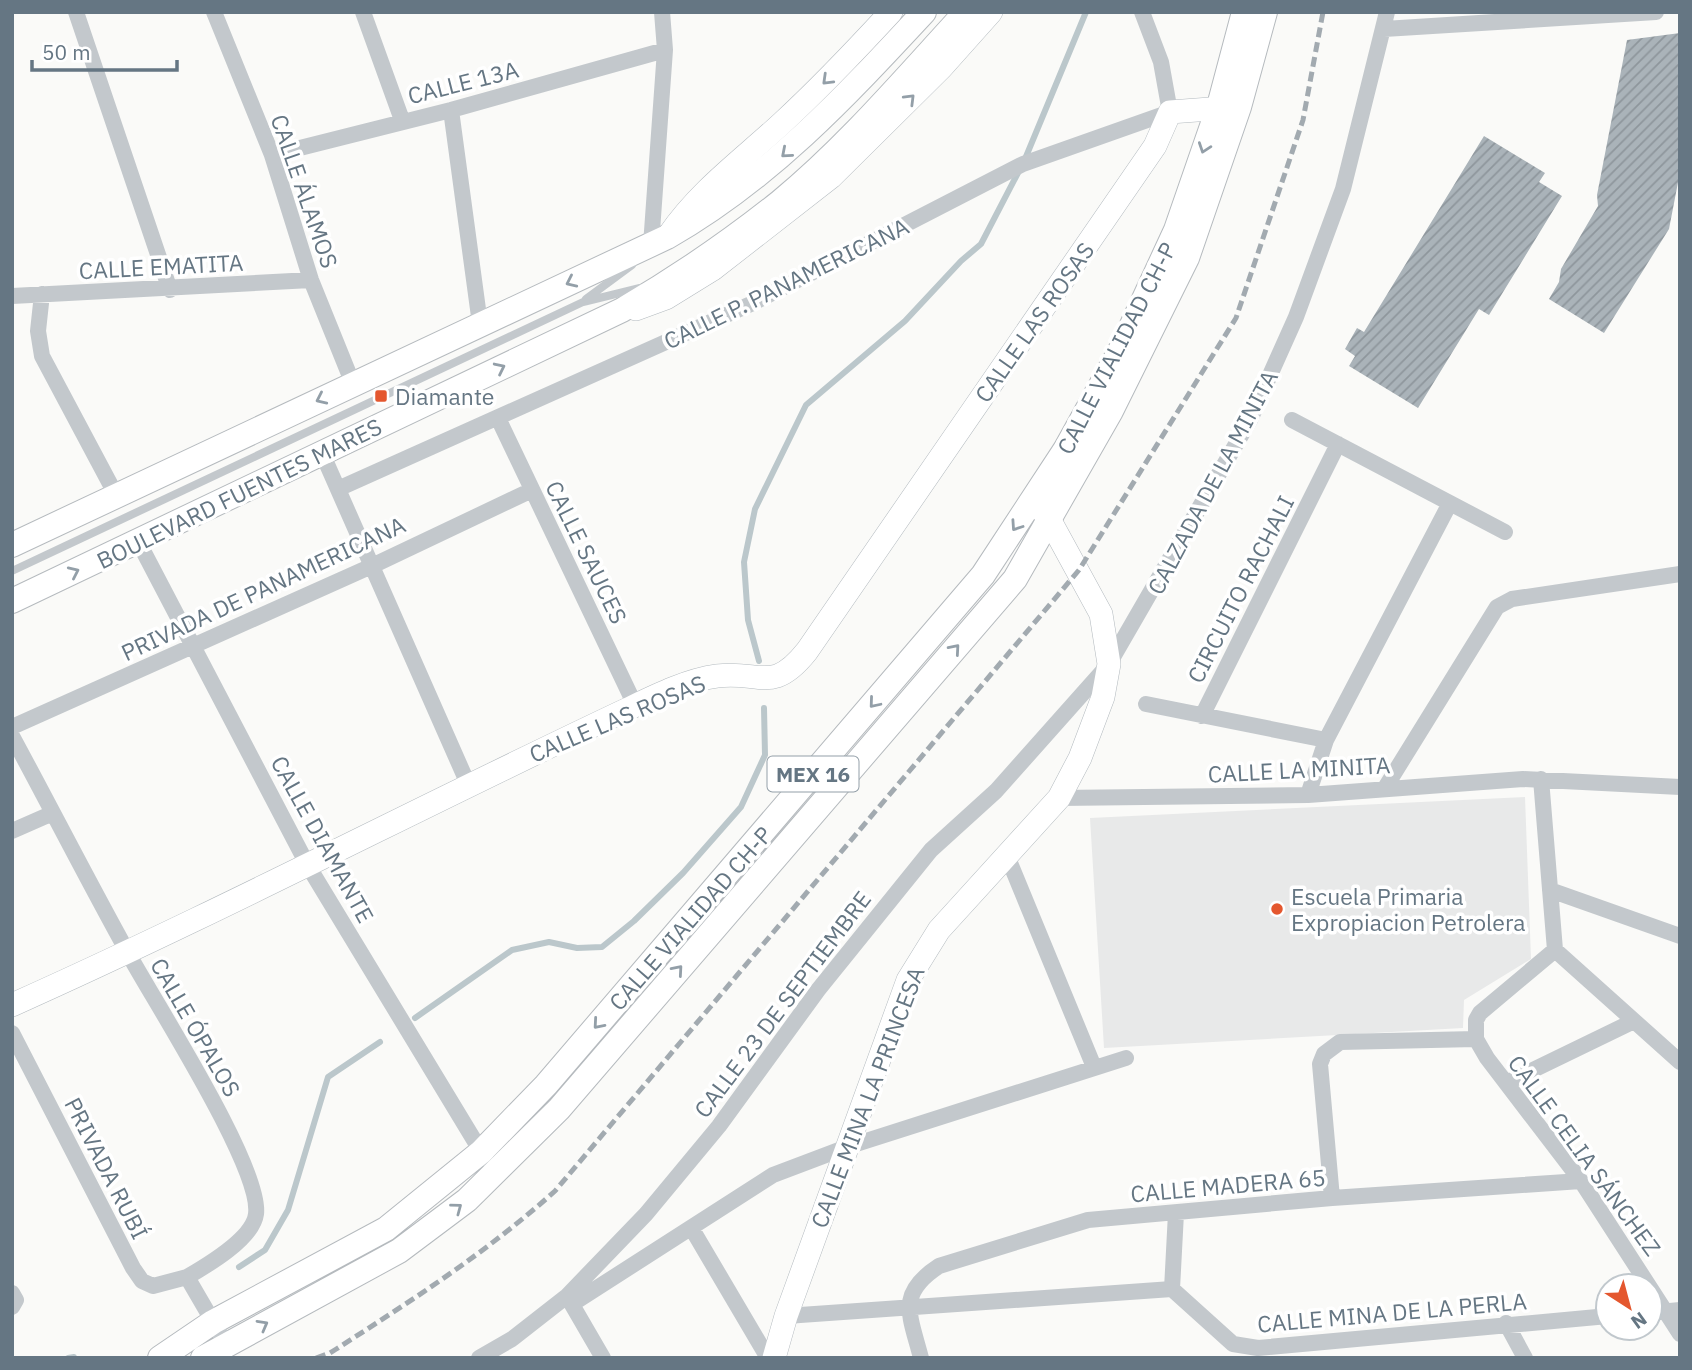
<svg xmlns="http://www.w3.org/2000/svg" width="1692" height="1370" font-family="'IBM Plex Sans',sans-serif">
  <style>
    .built { fill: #e8e9e9 }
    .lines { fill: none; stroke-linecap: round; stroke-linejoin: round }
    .stream { stroke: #bbc7cb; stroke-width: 6 }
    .building { fill: url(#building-hatch) }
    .secondary-casing { stroke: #b3babf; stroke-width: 24 }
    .primary-casing { stroke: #b5babe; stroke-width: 26 }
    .lane { stroke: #c3c8cc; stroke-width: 8 }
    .street { stroke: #c3c8cc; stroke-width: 16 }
    .secondary { stroke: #fff; stroke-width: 23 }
    .primary { stroke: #fff; stroke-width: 24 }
    .rail { stroke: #a2aab0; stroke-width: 5; stroke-dasharray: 10 5; stroke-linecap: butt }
    .oneway { stroke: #939fa8 }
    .poi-dot { fill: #e4572e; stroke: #fff; stroke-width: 2.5 }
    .labels { text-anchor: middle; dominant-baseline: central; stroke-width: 7; stroke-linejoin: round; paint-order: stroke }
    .shield { fill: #fff; stroke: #939fa8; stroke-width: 2 }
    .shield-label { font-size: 21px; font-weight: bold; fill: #657683 }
    .street-label { font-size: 23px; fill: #657683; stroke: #fff }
    .poi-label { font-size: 23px; fill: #657683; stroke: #fff; text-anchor: start }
  </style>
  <defs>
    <pattern id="building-hatch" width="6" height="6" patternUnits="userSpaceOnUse" patternTransform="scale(1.75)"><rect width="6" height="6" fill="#aab3b9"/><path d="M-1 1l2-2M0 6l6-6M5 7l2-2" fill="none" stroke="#8e969c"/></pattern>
  </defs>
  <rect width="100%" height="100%" fill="#fafaf8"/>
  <!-- built -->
  <path class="built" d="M1525,797L1531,959L1464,1000L1463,1028L1104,1048L1090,818Z"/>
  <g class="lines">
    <!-- stream -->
    <path class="stream" d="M1025,159L1086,12
      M759,661L748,620L744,562L755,509L806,405L905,321L961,261L981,244L1020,169
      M415,1018L512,950L549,942L577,948L602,947L634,921L683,873L741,807L765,755L764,708
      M239,1267L265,1250L288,1210L328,1077L380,1042
      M68,1358L74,1357"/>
  </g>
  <!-- building -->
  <path class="building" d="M1680,33V172L1669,229L1604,333L1549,299L1559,282L1561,269L1598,206L1597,195L1627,40Z
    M1484,136L1545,173L1539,182L1562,196L1489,315L1479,309L1418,408L1349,366L1355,356L1345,349L1357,328L1364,332Z"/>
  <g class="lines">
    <!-- secondary casing -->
    <g class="secondary-casing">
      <path id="secondary" d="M669,235C700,190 742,160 782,123C820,88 856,50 891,12
        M636,309L666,298L713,269L831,177L941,68L991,12
        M12,1005C220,912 422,806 628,709C655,696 687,680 717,676C760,670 772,695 807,651L1155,146L1170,112L1237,107
        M774,1358L786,1316L908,980L939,930L1059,798L1080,758L1103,697L1109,664L1101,614L1048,517L1038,506"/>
    </g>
    <!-- primary casing -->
    <g class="primary-casing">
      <path id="primary" d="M12,545L667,237C769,179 845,97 924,12
        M12,601L622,310C677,278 730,242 780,202C848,146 906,77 966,12
        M160,1358L213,1322L386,1229L481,1152L546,1085L983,575L1065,450L1120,351L1176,230L1219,106L1244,12
        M203,1358L399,1251L467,1200L559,1109L1015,579L1111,411L1187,258L1239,107L1265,12"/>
    </g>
    <!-- lane -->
    <path class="lane" d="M586,299L632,265
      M12,571L583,302L640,288"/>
    <!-- street -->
    <path class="street" d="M76,12L170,290
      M214,12L272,155L311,280L353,384
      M363,12L402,120
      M1384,29L1656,12
      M451,110L480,324
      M272,155L451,110L665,50
      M651,245L665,50L662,12
      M42,294L38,331L42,356L116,495
      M12,296L311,280
      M498,418L635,705
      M1292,420L1505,532
      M322,453L468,784
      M340,488L753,303L1023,164L1170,112L1161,62L1142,12
      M138,541L307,864L485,1158
      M1146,704L1326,740
      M1202,716L1338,444
      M12,727L374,565L532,490
      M12,736C51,808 88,881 128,953C154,1001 262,1168 256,1214C253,1239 206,1266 187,1277L226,1344
      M1541,779L1555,950L1680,1062
      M1385,788L1497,607L1512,599L1680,574
      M1308,795L1326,740L1450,503
      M1059,798L1308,795L1523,779L1680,787
      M12,831L53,813
      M1008,858L1094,1067
      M1550,890L1680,936
      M12,1033L133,1268L142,1281L153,1286L187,1277
      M1476,1039L1487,1058L1581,1181L1680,1334
      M1506,1083L1634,1021
      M1332,1198L1320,1064L1324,1054L1340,1042L1476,1039V1020L1480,1013L1555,950
      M692,1229L768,1358
      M1172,1289L1176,1213
      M12,1293L16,1300L12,1307
      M567,1296L603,1358
      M572,1304L773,1175L847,1147L1126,1058
      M1650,1313L1680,1310
      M786,1316L1172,1289L1233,1344L1258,1348L1608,1316
      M1506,1323L1525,1358
      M479,1358L512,1339L567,1296L646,1214L719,1126L818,990L931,850L996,791L1109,664L1250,420L1296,317L1343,189L1387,12
      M921,1358C910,1315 896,1294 939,1266L1088,1220L1332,1198L1581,1181"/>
    <!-- secondary -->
    <use href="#secondary" class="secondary"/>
    <!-- primary -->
    <use href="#primary" class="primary"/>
    <!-- rail -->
    <path class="rail" d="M316,1358L330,1353C408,1303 486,1253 555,1191L1079,570L1236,318L1303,120L1323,12"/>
  </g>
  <!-- one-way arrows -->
  <defs><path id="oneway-chevron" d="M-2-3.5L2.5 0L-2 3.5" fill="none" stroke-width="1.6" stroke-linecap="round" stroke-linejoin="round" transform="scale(1.75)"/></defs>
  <g class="oneway">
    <use href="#oneway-chevron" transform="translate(827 80) rotate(136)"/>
    <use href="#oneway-chevron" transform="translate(910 99) rotate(-45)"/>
    <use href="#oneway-chevron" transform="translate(1204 148) rotate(109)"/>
    <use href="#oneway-chevron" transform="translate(786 153) rotate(139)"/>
    <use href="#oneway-chevron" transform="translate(571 282) rotate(155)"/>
    <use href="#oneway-chevron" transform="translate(500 368) rotate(-26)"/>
    <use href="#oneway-chevron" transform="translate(321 399) rotate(155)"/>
    <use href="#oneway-chevron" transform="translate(1016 526) rotate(124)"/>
    <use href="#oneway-chevron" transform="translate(74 572) rotate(-25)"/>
    <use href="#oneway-chevron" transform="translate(955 649) rotate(-49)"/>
    <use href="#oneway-chevron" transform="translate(874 703) rotate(130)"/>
    <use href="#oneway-chevron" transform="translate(678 970) rotate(-49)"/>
    <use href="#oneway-chevron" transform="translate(598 1024) rotate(131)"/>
    <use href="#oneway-chevron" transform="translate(457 1208) rotate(-37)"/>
    <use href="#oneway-chevron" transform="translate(263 1325) rotate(-29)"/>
  </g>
  <!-- markers -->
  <g class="poi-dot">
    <rect x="374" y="389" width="14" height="14" rx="3.5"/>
    <circle cx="1277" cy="909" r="7"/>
  </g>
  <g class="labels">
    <!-- shield labels -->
    <rect class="shield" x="767.5" y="756.5" width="91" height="35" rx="5"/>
    <g class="shield-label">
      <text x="813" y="774">MEX 16</text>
    </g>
    <!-- street labels -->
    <g class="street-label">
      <text transform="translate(463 82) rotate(-14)">CALLE 13A</text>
      <text transform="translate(305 191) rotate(71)">CALLE ÁLAMOS</text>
      <text transform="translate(161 266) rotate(-3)">CALLE EMATITA</text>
      <text transform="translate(786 283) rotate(-26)">CALLE P. PANAMERICANA</text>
      <text transform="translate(1034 322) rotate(-55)">CALLE LAS ROSAS</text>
      <text transform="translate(1116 348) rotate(-63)">CALLE VIALIDAD CH-P</text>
      <text transform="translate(1212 482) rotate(-62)">CALZADA DE LA MINITA</text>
      <text transform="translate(239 493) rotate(-26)">BOULEVARD FUENTES MARES</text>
      <text transform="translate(587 552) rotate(64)">CALLE SAUCES</text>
      <text transform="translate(263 588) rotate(-25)">PRIVADA DE PANAMERICANA</text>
      <text transform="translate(1240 589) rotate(-63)">CIRCUITO RACHALI</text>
      <text transform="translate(617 718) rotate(-23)">CALLE LAS ROSAS</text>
      <text transform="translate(1299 769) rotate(-3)">CALLE LA MINITA</text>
      <text transform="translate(323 839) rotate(61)">CALLE DIAMANTE</text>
      <text transform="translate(690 918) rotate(-49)">CALLE VIALIDAD CH-P</text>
      <text transform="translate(782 1004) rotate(-53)">CALLE 23 DE SEPTIEMBRE</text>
      <text transform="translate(196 1027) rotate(60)">CALLE ÓPALOS</text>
      <text transform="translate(867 1097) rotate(-69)">CALLE MINA LA PRINCESA</text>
      <text transform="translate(1585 1155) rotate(54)">CALLE CELIA SÁNCHEZ</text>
      <text transform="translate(107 1168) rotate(63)">PRIVADA RUBÍ</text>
      <text transform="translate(1228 1185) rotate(-5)">CALLE MADERA 65</text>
      <text transform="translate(1392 1312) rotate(-5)">CALLE MINA DE LA PERLA</text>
    </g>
    <!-- poi labels -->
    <g class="poi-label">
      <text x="395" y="396">Diamante</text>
      <text x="1291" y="896">Escuela Primaria<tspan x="1291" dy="26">Expropiacion Petrolera</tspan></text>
    </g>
  </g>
  <!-- border -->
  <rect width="1692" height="1370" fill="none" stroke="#657683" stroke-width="28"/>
  <!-- north arrow -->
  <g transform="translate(1629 1307) rotate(144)"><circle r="33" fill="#ffffff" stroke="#c1c8cd" stroke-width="2"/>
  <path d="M0-5L12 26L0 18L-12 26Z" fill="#e4572e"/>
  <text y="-10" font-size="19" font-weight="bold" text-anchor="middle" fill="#657683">N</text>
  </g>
  <!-- scale -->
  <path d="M32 60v10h145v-10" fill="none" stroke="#657683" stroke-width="3.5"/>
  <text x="42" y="60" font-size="21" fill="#657683" stroke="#ffffff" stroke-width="5" paint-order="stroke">50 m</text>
</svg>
